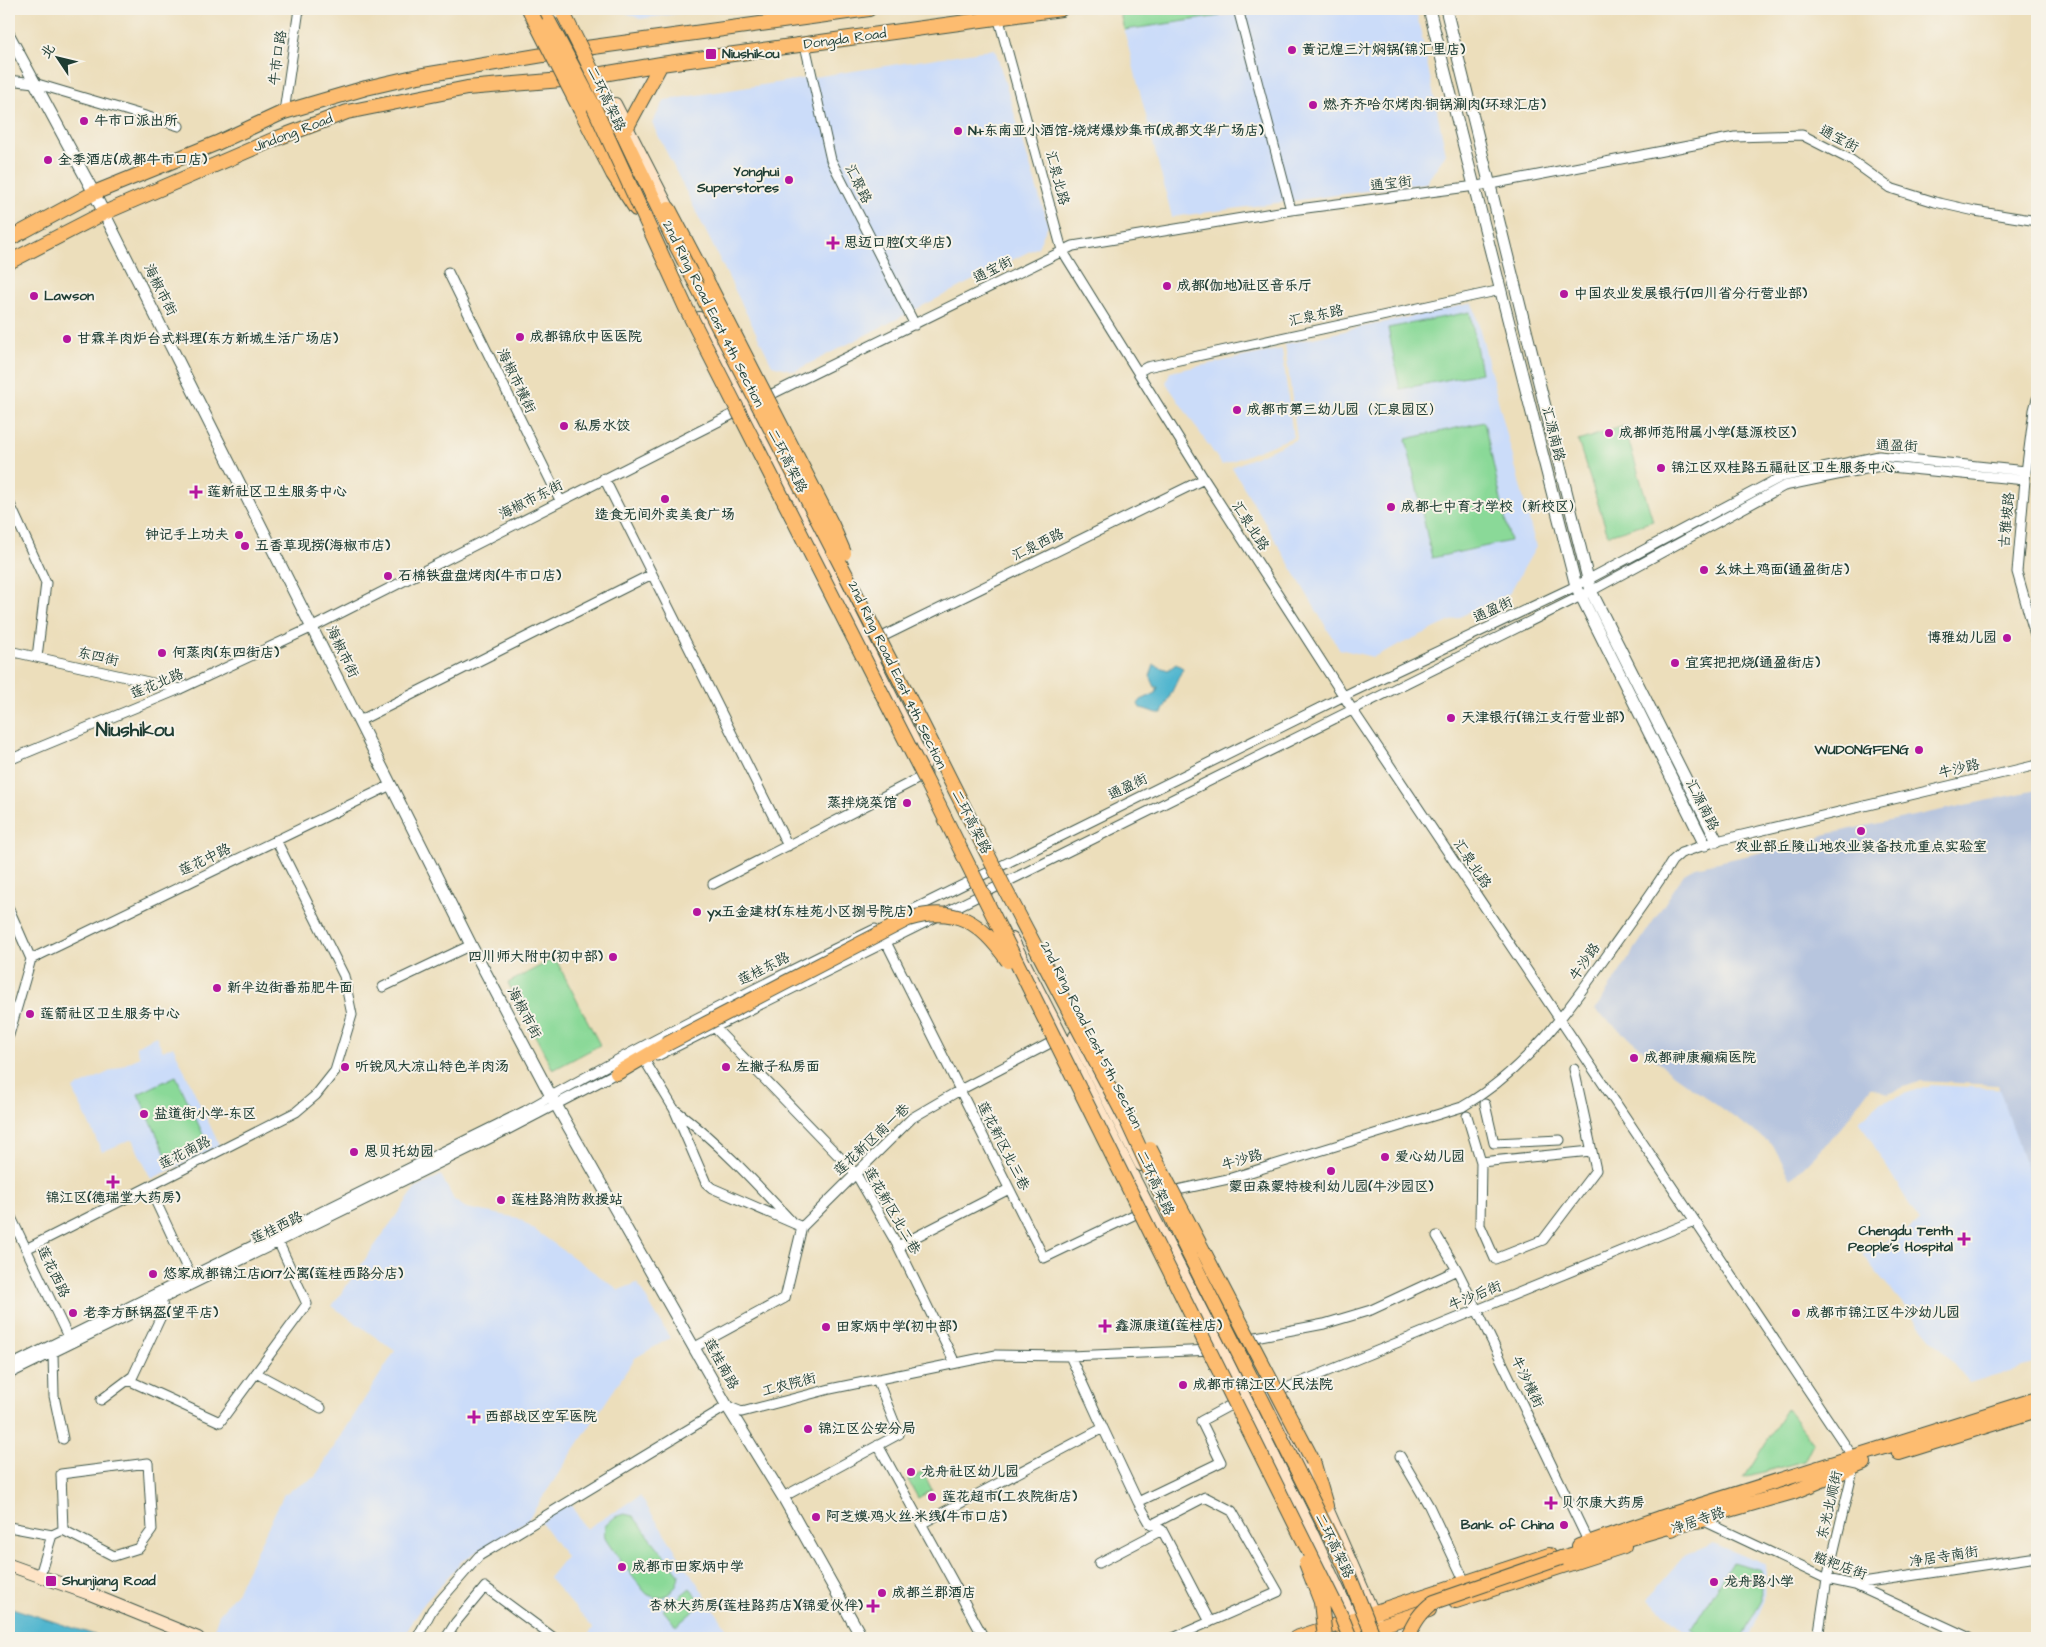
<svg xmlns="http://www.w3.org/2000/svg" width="2046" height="1647" font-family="'Architects Daughter','LXGW WenKai TC',sans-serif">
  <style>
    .built { fill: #cbdcf9 }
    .industrial { fill: #b7c5de }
    .green { fill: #8ad998; stroke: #548b66 }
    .water { fill: #51b6cf; stroke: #387a82 }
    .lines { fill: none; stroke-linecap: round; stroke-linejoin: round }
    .minor-casing { stroke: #3e5548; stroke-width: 11 }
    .tertiary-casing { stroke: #3e5548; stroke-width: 13 }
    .secondary-casing { stroke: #3e5548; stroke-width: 14 }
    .primary-casing { stroke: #3e5548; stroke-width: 16 }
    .trunk-casing { stroke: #3e5548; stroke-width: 16 }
    .minor { stroke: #fff; stroke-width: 9 }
    .tertiary { stroke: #fff; stroke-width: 11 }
    .secondary { stroke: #fee4c6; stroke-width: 12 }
    .primary { stroke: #fdbc70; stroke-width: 14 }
    .trunk { stroke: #fdbc70; stroke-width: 14 }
    .trunk-bridge-casing { stroke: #3e5548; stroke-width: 16; stroke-linecap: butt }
    .trunk-bridge { stroke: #fdbc70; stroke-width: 14 }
    .poi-dot { fill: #b5179e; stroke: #f7f3e8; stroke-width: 2 }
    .labels { text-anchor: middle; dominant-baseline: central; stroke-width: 4; stroke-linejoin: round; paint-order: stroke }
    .street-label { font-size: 14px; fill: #1f3d34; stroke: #f7f3e8 }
    .poi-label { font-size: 14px; font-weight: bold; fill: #1f3d34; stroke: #f7f3e8; text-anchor: start }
    .district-label { font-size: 19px; font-weight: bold; fill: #1f3d34; stroke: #f7f3e8 }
  </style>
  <rect width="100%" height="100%" fill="#f7f3e8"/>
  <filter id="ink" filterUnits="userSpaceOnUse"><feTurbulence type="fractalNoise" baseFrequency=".02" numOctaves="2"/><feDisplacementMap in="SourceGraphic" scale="10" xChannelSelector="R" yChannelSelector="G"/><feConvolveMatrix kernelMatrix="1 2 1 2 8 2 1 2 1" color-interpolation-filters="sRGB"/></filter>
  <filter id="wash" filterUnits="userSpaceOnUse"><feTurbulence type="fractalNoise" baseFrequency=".0096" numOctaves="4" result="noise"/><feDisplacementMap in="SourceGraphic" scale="20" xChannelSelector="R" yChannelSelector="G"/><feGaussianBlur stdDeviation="1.12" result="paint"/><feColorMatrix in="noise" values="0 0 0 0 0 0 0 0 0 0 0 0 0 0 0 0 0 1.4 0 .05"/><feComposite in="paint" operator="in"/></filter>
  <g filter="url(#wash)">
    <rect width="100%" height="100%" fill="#ecdebb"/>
    <!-- built -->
    <path class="built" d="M617,9H712L640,19Z
      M1273,9H1416L1446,154L1426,183L1172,217L1124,30Z
      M995,49L1048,225L1038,247L795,371L772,365L652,123L665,100Z
      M1473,303L1536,547L1509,594L1373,657L1339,649L1232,467L1297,439L1285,344Z
      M1282,349L1293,437L1222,465L1166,383L1170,372Z
      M156,1036L163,1051L173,1046L220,1147L151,1179L132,1139L102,1152L73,1089L140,1057L136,1046Z
      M1930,1085L2010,1089L2037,1212V1363L1969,1383L1862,1255L1920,1222L1859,1121L1881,1102Z
      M441,1175L454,1200L466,1208L518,1218L619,1290L637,1283L670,1338L635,1358L527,1521L462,1561L422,1606L403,1638H223L212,1635L219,1614L236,1593L284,1494L315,1477L395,1351L332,1306L415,1189Z
      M640,1496L727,1629L734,1638H586L593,1628L549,1578L566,1557L541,1522L570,1503L586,1529Z
      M1713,1543L1766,1565L1765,1600L1748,1638H1692L1648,1599L1684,1556Z"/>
    <!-- industrial -->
    <path class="industrial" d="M2037,790V1198L1998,1085L1921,1081L1888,1093L1870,1087L1839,1131L1791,1179L1773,1145L1674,1075L1595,1010L1684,874L1696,867L1816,840L1823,835Z"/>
    <!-- green -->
    <path class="green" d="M1119,9H1219L1220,16L1124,30Z
      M1470,312L1481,373L1400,389L1388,328Z
      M1484,422L1510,541L1432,558L1406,439Z
      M1624,426L1653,521L1608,535L1578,441Z
      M555,958L600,1045L553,1070L508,983Z
      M176,1076L207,1143L169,1161L138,1094Z
      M1787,1409L1813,1443L1804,1461L1744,1477Z
      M923,1472L932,1490L918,1498L908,1480Z
      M624,1514L633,1516L679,1574C678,1590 663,1604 647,1594C643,1591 606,1542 605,1538C604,1534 605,1529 605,1526L615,1517Z
      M1732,1562L1761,1570L1762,1599L1742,1638H1702L1691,1629Z
      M690,1588L703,1603L676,1626L663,1610Z"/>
    <!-- water -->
    <path class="water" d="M1176,664L1183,668L1162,713C1155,714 1148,709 1140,708L1138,704L1141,700L1156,693L1158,687H1155L1150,676L1154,665L1168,670Z
      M9,1607L104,1638H9Z"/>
  </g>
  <g filter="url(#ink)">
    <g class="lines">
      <!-- minor casing -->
      <g class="minor-casing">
        <path id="minor" d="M996,9L1062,250L1204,479L1352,709L1853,1457
          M1238,9L1291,210
          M805,45L831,160L915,325
          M9,80L34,83L179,126
          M284,112L299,9
          M448,272L560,500
          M1138,372L1147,367L1501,290
          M764,398L1073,246L1291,210L1491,184L1735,137L1802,135L1851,160L1890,188L1935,202L1975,211L2037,221
          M2037,399L2034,410L2025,480L2017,572L2037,642
          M604,478L788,846
          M9,502L46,583L37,657
          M884,636L1204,479
          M9,651L180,689
          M359,721L652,574
          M9,760L180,689L313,627L743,409
          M713,884L927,774
          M9,909L31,959L9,1035
          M898,917L1354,691L1576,586L1781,477L1879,456L2026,471
          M886,942L1044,1258L1144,1210
          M31,959L391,785
          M383,987L471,945
          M715,1028L856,1174L898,1246L955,1363
          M657,1056L1591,591L1784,486L1880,466L2025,480
          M645,1061L674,1109L706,1183L712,1188L802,1227
          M1485,1104L1494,1143L1560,1140
          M674,1109C717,1141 754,1181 791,1221
          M1467,1116L1481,1162L1480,1225L1495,1259L1543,1240L1596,1170L1574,1069
          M1481,1162L1591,1151
          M149,1187L192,1279
          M1168,1192L1228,1179L1462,1107C1527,1069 1567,1012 1610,951C1631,921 1653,892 1672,861L1681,853L1717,841L2037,765
          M9,1213L70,1341
          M1437,1236L1457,1270L1477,1310L1589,1543
          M898,1246L1009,1189
          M26,1249L296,1112L316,1095L335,1071L352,1015L344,976L276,840
          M1245,1339L1324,1324L1371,1310L1457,1270
          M695,1347L785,1298L802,1227L912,1118L960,1090L1058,1039
          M53,1353L54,1396L63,1439
          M9,1366L525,1111C639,1046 757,987 875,929
          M256,1373L321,1408
          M9,1374L505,1131L620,1071
          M128,1380L220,1422L307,1304L277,1239
          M1267,1396L1694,1221
          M101,1400L133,1376L164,1310L161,1300
          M1103,1428L1138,1502L1221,1462L1201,1421L1238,1401
          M878,1445L984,1638
          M1400,1456L1429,1506L1465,1582
          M783,1497L899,1434L877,1379
          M1138,1502L1151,1525L1205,1497L1232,1511L1278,1592L1173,1638
          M1702,1520L1827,1579L1855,1585L1970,1638
          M921,1524L1103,1428L1070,1356
          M9,1527L52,1535
          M1162,1530L1210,1622
          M1099,1563L1162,1530L1158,1528
          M40,1575L52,1535L63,1530L61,1474L148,1463L152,1530L139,1548L114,1556L63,1530
          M1855,1584L2037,1557
          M417,1638L432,1610L479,1556L727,1406L742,1412L830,1389L996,1355L1070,1356L1213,1350
          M446,1638L456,1622L485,1587L554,1638
          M1818,1638L1827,1579L1854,1466"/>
      </g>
      <!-- tertiary casing -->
      <g class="tertiary-casing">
        <path id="tertiary" d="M1429,9L1576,586L1705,845
          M1446,9L1591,591L1717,841
          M9,35L94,193L471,945L551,1096L727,1406L783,1497L862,1638"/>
      </g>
      <!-- secondary casing -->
      <g class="secondary-casing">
        <path id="secondary" d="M615,104L669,209L672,218
          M699,318L797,508L925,764
          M1012,939L1221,1349L1310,1529L1356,1628
          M1075,1036L1141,1165
          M1270,1402L1326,1506L1384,1638
          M9,1565L90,1594L198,1638"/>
      </g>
      <!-- primary casing -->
      <g class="primary-casing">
        <path id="primary" d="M627,127L661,64
          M9,239L94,193L217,143L284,112L366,88L418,76L579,49L869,9
          M9,262L104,213L275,139L347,112L467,88L574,79L661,64L1061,9
          M1899,1453L2037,1410
          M1672,1529L1682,1523L1702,1520L1726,1511L1793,1492L1864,1463
          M1579,1546L1660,1518L2037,1399
          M1456,1601L1624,1546
          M1296,1638L1549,1555
          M1342,1638L1429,1610"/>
      </g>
      <!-- trunk casing -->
      <g class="trunk-casing">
        <path id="trunk" d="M542,9L549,22
          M606,99L675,243
          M580,109L613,174L636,209
          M669,209L710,287
          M617,1073L665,1045
          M1313,1461L1326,1506
          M1561,1558L1682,1523"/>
      </g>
      <!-- minor -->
      <use href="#minor" class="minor"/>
      <!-- tertiary -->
      <use href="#tertiary" class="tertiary"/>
      <!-- secondary -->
      <use href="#secondary" class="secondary"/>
      <!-- primary -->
      <use href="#primary" class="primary"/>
      <!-- trunk -->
      <use href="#trunk" class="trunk"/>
      <!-- trunk-bridge casing -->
      <g class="trunk-bridge-casing">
        <path id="trunk-bridge" d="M529,9L580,109
          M564,15L606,99
          M549,22L593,105L686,308L934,796L1342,1618L1350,1638
          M675,243L898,676L1005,889L1128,1123L1180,1236L1346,1568L1374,1638
          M710,287L832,525L844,553
          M665,1045L908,919C956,905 981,922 1008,961
          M1150,1149L1313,1461
          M1306,1563L1321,1602L1325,1638
          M1407,1638C1414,1623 1420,1612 1434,1602L1561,1558"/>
      </g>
      <!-- trunk-bridge -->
      <use href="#trunk-bridge" class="trunk-bridge"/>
    </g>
  </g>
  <!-- markers -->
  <g class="poi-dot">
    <circle cx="1292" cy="50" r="5"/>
    <rect x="705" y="48" width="12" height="12" rx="2.5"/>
    <circle cx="1313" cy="105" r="5"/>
    <circle cx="84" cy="121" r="5"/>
    <circle cx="958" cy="131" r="5"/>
    <circle cx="48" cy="160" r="5"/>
    <circle cx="789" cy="180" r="5"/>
    <path d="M830.5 235.5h5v5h5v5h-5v5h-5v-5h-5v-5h5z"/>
    <circle cx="1167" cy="286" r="5"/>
    <circle cx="1564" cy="294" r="5"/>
    <circle cx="34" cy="296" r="5"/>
    <circle cx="520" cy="337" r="5"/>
    <circle cx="67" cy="339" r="5"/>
    <circle cx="1237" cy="410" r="5"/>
    <circle cx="564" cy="426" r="5"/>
    <circle cx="1609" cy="433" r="5"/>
    <circle cx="1661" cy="468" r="5"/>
    <path d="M193.5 484.5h5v5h5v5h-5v5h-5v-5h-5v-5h5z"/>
    <circle cx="665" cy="499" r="5"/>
    <circle cx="1391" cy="507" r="5"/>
    <circle cx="239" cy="535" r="5"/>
    <circle cx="245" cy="546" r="5"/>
    <circle cx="1704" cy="570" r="5"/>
    <circle cx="388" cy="576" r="5"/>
    <circle cx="2007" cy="638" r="5"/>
    <circle cx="162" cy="653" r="5"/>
    <circle cx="1675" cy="663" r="5"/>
    <circle cx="1451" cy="718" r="5"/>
    <circle cx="1919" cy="750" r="5"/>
    <circle cx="907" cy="803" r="5"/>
    <circle cx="1861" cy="831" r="5"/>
    <circle cx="697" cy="912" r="5"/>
    <circle cx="613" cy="957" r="5"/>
    <circle cx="217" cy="988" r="5"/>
    <circle cx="30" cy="1014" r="5"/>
    <circle cx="1634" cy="1058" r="5"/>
    <circle cx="345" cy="1067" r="5"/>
    <circle cx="726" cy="1067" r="5"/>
    <circle cx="144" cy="1114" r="5"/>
    <circle cx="354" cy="1152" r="5"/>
    <circle cx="1385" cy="1157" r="5"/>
    <circle cx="1331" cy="1171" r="5"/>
    <path d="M110.5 1174.5h5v5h5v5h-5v5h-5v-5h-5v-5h5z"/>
    <circle cx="501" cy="1200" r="5"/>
    <path d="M1961.5 1231.5h5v5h5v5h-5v5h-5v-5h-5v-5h5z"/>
    <circle cx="153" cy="1274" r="5"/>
    <circle cx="73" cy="1313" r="5"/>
    <circle cx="1796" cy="1313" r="5"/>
    <path d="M1102.5 1318.5h5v5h5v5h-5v5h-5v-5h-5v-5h5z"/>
    <circle cx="826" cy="1327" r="5"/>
    <circle cx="1183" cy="1385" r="5"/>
    <path d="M471.5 1409.5h5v5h5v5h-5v5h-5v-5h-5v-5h5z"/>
    <circle cx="808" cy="1429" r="5"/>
    <circle cx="911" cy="1472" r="5"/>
    <circle cx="932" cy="1497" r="5"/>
    <path d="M1548.5 1495.5h5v5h5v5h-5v5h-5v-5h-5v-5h5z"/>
    <circle cx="816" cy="1517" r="5"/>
    <circle cx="1564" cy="1525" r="5"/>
    <circle cx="622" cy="1567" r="5"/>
    <rect x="45" y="1575" width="12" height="12" rx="2.5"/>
    <circle cx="1714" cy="1582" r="5"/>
    <circle cx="882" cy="1593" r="5"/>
    <path d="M870.5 1598.5h5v5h5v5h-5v5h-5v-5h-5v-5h5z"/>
  </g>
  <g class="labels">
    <!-- street labels -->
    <g class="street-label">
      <text transform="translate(845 39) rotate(-8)">Dongda Road</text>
      <text transform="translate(278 58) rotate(-82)">牛市口路</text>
      <text transform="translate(606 99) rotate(64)">二环高架路</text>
      <text transform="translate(293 133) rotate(-21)">Jindong Road</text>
      <text transform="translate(1839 139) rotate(28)">通宝街</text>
      <text transform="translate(1057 178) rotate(75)">汇泉北路</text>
      <text transform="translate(858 184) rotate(63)">汇聚路</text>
      <text transform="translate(1391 184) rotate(-7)">通宝街</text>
      <text transform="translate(993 270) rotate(-27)">通宝街</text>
      <text transform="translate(160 290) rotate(63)">海椒市街</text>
      <text transform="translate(713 314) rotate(63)">2nd Ring Road East 4th Section</text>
      <text transform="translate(1316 316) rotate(-12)">汇泉东路</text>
      <text transform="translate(516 381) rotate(64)">海椒市横街</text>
      <text transform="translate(1553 434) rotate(76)">汇源南路</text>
      <text transform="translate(1897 446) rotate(2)">通盈街</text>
      <text transform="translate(787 461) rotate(63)">二环高架路</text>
      <text transform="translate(531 500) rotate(-27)">海椒市东街</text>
      <text transform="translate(2007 520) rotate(-85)">古雅坡路</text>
      <text transform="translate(1250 526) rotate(57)">汇泉北路</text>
      <text transform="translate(1038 545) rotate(-26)">汇泉西路</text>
      <text transform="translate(1493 610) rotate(-25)">通盈街</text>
      <text transform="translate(342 652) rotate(64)">海椒市街</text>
      <text transform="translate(98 657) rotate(13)">东四街</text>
      <text transform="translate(897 675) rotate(64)">2nd Ring Road East 4th Section</text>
      <text transform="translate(157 684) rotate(-23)">莲花北路</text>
      <text transform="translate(1959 769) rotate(-13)">牛沙路</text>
      <text transform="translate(1128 787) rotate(-26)">通盈街</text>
      <text transform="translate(1702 805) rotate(63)">汇源南路</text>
      <text transform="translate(971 822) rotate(63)">二环高架路</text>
      <text transform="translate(205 860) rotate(-26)">莲花中路</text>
      <text transform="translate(1472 864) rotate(56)">汇泉北路</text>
      <text transform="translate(1585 962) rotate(-55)">牛沙路</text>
      <text transform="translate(764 969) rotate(-27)">莲桂东路</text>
      <text transform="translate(524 1013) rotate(62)">海椒市街</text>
      <text transform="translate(1091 1035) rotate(63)">2nd Ring Road East 5th Section</text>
      <text transform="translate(872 1140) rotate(-43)">莲花新区南一巷</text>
      <text transform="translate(1003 1146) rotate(63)">莲花新区北三巷</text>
      <text transform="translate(185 1153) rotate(-27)">莲花南路</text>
      <text transform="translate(1242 1160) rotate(-16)">牛沙路</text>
      <text transform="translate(1155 1183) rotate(65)">二环高架路</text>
      <text transform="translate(892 1211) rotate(60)">莲花新区北二巷</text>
      <text transform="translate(277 1228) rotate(-26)">莲桂西路</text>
      <text transform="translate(53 1272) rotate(64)">莲花西路</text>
      <text transform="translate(1475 1296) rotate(-22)">牛沙后街</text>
      <text transform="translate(721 1364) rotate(61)">莲桂南路</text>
      <text transform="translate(1527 1382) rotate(64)">牛沙横街</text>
      <text transform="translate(789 1385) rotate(-15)">工农院街</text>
      <text transform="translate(1830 1505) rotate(-77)">东光北顺街</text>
      <text transform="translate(1698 1521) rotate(-19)">净居寺路</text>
      <text transform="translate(1334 1546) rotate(64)">二环高架路</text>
      <text transform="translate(1944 1557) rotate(-9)">净居寺南街</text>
      <text transform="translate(1840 1566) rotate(20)">糍粑店街</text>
    </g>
    <!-- poi labels -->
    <g class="poi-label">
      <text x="1302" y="50">黄记煌三汁焖锅(锦汇里店)</text>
      <text x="722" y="54">Niushikou</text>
      <text x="1323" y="105">燃·齐齐哈尔烤肉·铜锅涮肉(环球汇店)</text>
      <text x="94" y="121">牛市口派出所</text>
      <text x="968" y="131">N+东南亚小酒馆-烧烤爆炒集市(成都文华广场店)</text>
      <text x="58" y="160">全季酒店(成都牛市口店)</text>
      <text x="779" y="172" text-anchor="end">Yonghui<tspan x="779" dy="16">Superstores</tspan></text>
      <text x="844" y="243">思迈口腔(文华店)</text>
      <text x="1177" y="286">成都(伽地)社区音乐厅</text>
      <text x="1574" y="294">中国农业发展银行(四川省分行营业部)</text>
      <text x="44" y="296">Lawson</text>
      <text x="530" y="337">成都锦欣中医医院</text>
      <text x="77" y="339">甘霖羊肉炉台式料理(东方新城生活广场店)</text>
      <text x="1247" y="410">成都市第三幼儿园（汇泉园区）</text>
      <text x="574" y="426">私房水饺</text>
      <text x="1619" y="433">成都师范附属小学(慧源校区)</text>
      <text x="1671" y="468">锦江区双桂路五福社区卫生服务中心</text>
      <text x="207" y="492">莲新社区卫生服务中心</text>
      <text x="1401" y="507">成都七中育才学校（新校区）</text>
      <text x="665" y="515" text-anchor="middle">造食无间外卖美食广场</text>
      <text x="229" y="535" text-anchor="end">钟记手上功夫</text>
      <text x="255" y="546">五香草现捞(海椒市店)</text>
      <text x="1714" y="570">幺妹土鸡面(通盈街店)</text>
      <text x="398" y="576">石棉铁盘盘烤肉(牛市口店)</text>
      <text x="1997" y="638" text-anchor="end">博雅幼儿园</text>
      <text x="172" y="653">何蒸肉(东四街店)</text>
      <text x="1685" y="663">宜宾把把烧(通盈街店)</text>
      <text x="1461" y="718">天津银行(锦江支行营业部)</text>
      <text x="1909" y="750" text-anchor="end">WUDONGFENG</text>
      <text x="897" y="803" text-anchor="end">蒸拌烧菜馆</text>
      <text x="1861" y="847" text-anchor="middle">农业部丘陵山地农业装备技术重点实验室</text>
      <text x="707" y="912">yx五金建材(东桂苑小区捌号院店)</text>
      <text x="603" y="957" text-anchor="end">四川师大附中(初中部)</text>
      <text x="227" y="988">新半边街番茄肥牛面</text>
      <text x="40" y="1014">莲箭社区卫生服务中心</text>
      <text x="1644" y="1058">成都神康癫痫医院</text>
      <text x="355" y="1067">听锐风大凉山特色羊肉汤</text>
      <text x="736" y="1067">左撇子私房面</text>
      <text x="154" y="1114">盐道街小学-东区</text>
      <text x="364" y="1152">恩贝托幼园</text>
      <text x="1395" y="1157">爱心幼儿园</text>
      <text x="1331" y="1187" text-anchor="middle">蒙田森蒙特梭利幼儿园(牛沙园区)</text>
      <text x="113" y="1198" text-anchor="middle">锦江区(德瑞堂大药房)</text>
      <text x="511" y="1200">莲桂路消防救援站</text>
      <text x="1953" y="1231" text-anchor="end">Chengdu Tenth<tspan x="1953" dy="16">People's Hospital</tspan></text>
      <text x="163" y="1274">悠家成都锦江店1017公寓(莲桂西路分店)</text>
      <text x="83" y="1313">老李方酥锅盔(望平店)</text>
      <text x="1806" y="1313">成都市锦江区牛沙幼儿园</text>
      <text x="1115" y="1326">鑫源康道(莲桂店)</text>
      <text x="836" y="1327">田家炳中学(初中部)</text>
      <text x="1193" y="1385">成都市锦江区人民法院</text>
      <text x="485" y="1417">西部战区空军医院</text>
      <text x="818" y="1429">锦江区公安分局</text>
      <text x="921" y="1472">龙舟社区幼儿园</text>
      <text x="942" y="1497">莲花超市(工农院街店)</text>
      <text x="1561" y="1503">贝尔康大药房</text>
      <text x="826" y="1517">阿芝嫫·鸡火丝·米线(牛市口店)</text>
      <text x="1554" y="1525" text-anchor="end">Bank of China</text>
      <text x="632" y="1567">成都市田家炳中学</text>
      <text x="62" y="1581">Shunjiang Road</text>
      <text x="1724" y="1582">龙舟路小学</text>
      <text x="892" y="1593">成都兰郡酒店</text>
      <text x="863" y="1606" text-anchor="end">杏林大药房(莲桂路药店)(锦爱伙伴)</text>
    </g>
    <!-- district labels -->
    <g class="district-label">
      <text x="135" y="730">Niushikou</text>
    </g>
  </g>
  <!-- margin -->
  <rect width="2046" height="1647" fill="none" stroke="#f7f3e8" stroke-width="30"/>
  <!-- north arrow -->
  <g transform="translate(58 58) rotate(305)" stroke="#f7f3e8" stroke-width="4" paint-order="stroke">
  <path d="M0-4L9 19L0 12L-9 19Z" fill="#1f3d34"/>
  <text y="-8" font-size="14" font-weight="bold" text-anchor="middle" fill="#1f3d34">北</text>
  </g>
</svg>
